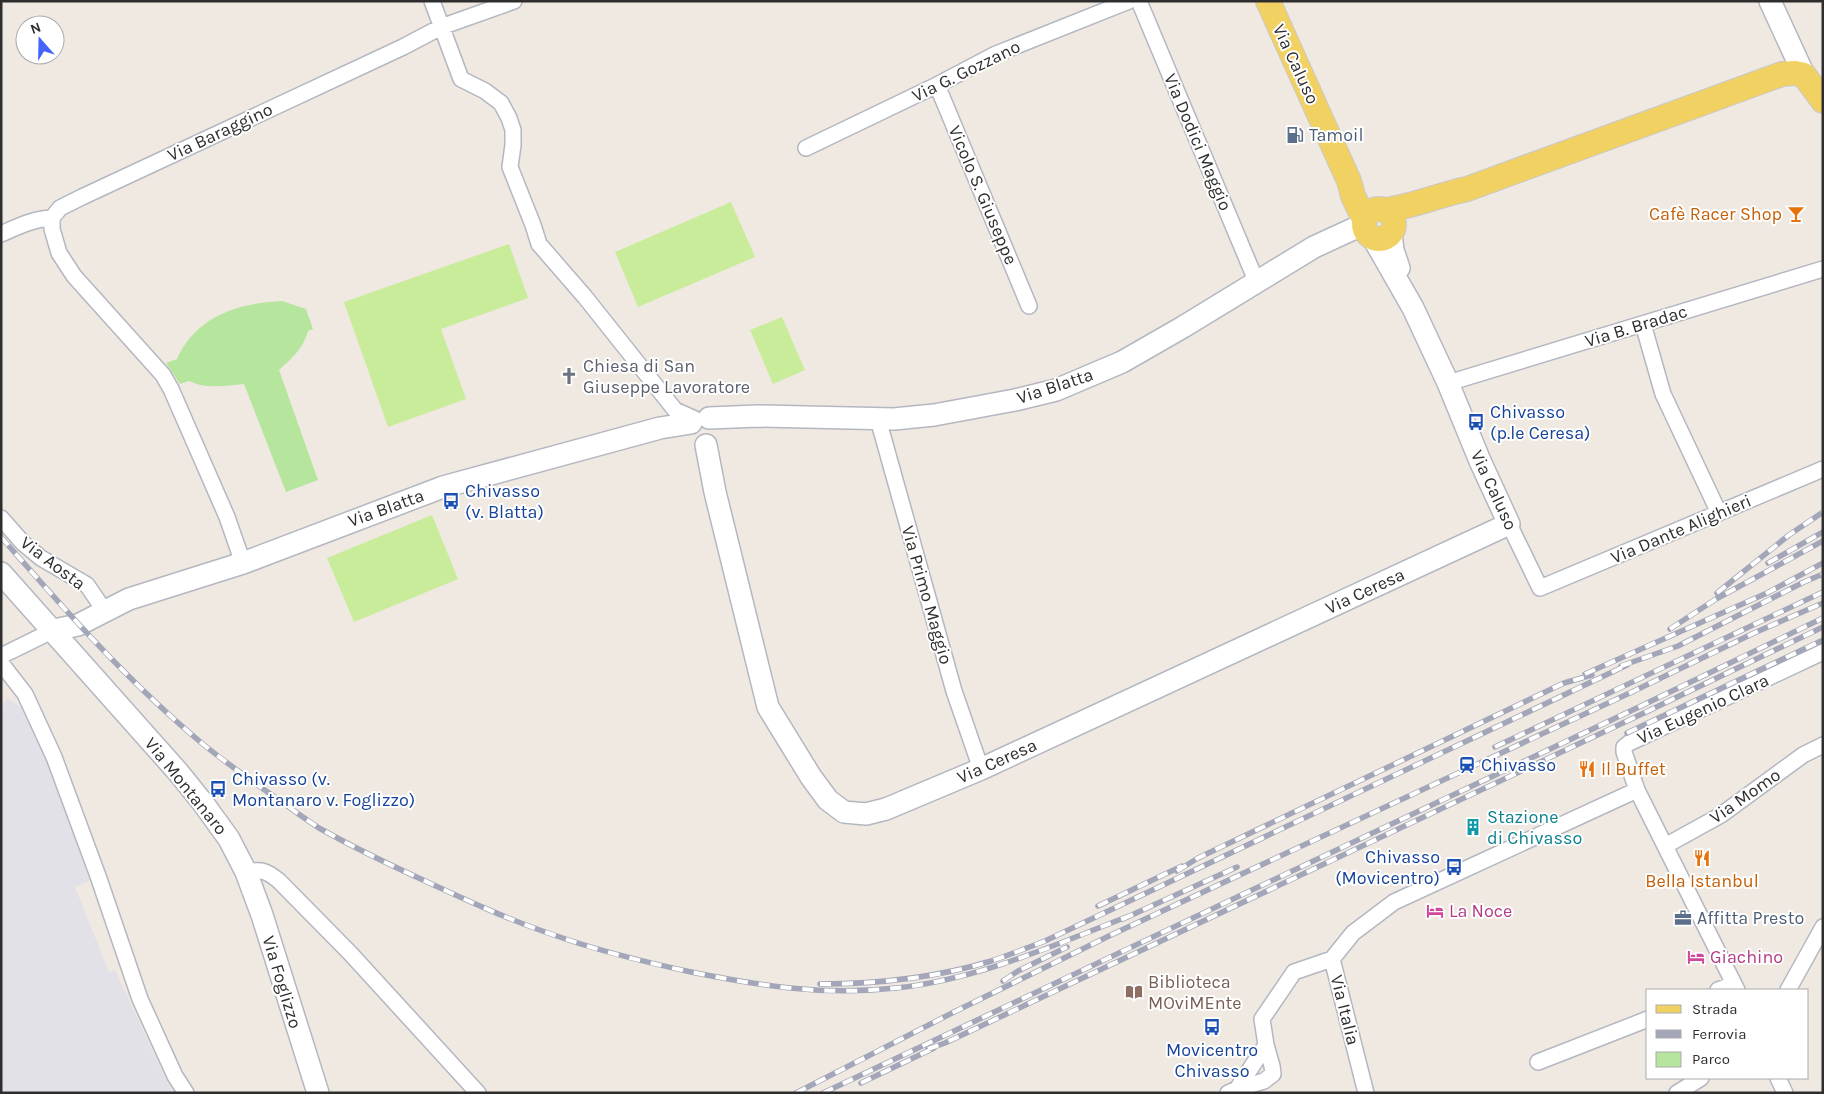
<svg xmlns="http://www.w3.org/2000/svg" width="1824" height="1094" font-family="Karla,sans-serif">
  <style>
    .industrial { fill: #e3e1e8 }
    .green { fill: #b6e59e }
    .pitch { fill: #c9ec9a }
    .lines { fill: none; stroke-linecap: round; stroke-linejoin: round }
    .street-casing { stroke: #b4b7c1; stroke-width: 18 }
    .secondary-casing { stroke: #b4b7c1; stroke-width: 24 }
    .primary-casing { stroke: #c9c9c9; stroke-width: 26 }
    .street { stroke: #fff; stroke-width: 15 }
    .secondary { stroke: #fff; stroke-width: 21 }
    .primary { stroke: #f2d163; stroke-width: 24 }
    .rail-casing { stroke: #a3a6b8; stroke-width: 5.5 }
    .rail { stroke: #fff; stroke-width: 4; stroke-dasharray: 11; stroke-linecap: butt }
    .labels { text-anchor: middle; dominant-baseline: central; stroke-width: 4; stroke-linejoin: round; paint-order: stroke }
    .street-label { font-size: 18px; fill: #2e2e2e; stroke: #fff }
    .service-label { font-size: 18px; fill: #4e5e75; stroke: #fff; text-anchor: start }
    .food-label { font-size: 18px; fill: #c56008; stroke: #fff; text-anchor: end }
    .worship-label { font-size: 18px; fill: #5b616d; stroke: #fff; text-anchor: start }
    .transit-label { font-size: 18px; fill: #164399; stroke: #fff; text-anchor: start }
    .culture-label { font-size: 18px; fill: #0d838f; stroke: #fff; text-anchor: start }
    .hotel-label { font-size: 18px; fill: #b23c85; stroke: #fff; text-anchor: start }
    .education-label { font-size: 18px; fill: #785e54; stroke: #fff; text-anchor: start }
  </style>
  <rect width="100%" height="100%" fill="#efe9e1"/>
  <!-- industrial -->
  <path class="industrial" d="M7,698L22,708L60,790L90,881L75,887L109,972L115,970L167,1082L174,1093H1V709Z"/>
  <!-- green -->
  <path class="green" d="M282,301L306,309L313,329L308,331C304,348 291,359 279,370L318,480L286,492L244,384C225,386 206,389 189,381L180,384L166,363L177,359C196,316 238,303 282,301Z"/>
  <!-- pitch -->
  <path class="pitch" d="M731,202L755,257L638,307L615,252Z
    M509,244L528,298L441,329L466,399L388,427L344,302Z
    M782,317L805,370L773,384L750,330Z
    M432,515L458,579L354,622L327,558Z"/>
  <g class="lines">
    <!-- street casing -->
    <g class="street-casing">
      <path id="street" d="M432,1L461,79L485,91L501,103L509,118L513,130V145L510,167L533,225L539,244L585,297L675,410L695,419
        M1139,1L1257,283
        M937,85L1029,306
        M806,148L937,85L996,54L1129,1
        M1,234C19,226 33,219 52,218
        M1643,324L1663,394L1719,513
        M1448,383L1823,269
        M878,419L954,691L981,769
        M1,518L23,543L41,558L87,585L104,610
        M1509,524L1540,588L1823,469
        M243,563L227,517L171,389L163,375L74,276L59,253L52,229V218L60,208L82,197L403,47L441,27L514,1
        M1,656L54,630
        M1,663L25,694L54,757L98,876L140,999L175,1076L186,1093
        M1665,846L1721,815L1803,755L1823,745
        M246,872C262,869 267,871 279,881L350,953L478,1093
        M1718,990L1734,984
        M1737,990L1637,790L1624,752V747L1629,743L1823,652
        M1788,990L1823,927
        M1538,1062L1648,1019
        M1778,1078L1785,1093
        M1237,1089L1264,1081L1273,1074L1272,1066L1266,1045
        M1228,1093L1237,1089L1266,1045L1262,1019L1294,972L1332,959
        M1366,1093L1332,959L1353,933L1394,902L1637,790
        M1677,1093L1701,1078"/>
    </g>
    <!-- secondary casing -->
    <g class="secondary-casing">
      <path id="secondary" d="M1770,1L1804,75
        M1391,233L1393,250L1399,268
        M709,418L758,416L894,419L934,415L1015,400L1056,390L1122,362L1183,327L1314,247L1364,224
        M706,445L715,492L768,707L811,777L828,800L844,812L866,814L886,809L981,769L1509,524L1480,461L1448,383L1413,308L1373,238
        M1,573L178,772L203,803L229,839L246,872L262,915L318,1093
        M54,630L78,625L129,599L243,563L443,487L660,428L691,423"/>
    </g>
    <!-- primary casing -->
    <g class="primary-casing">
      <path id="primary" d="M1268,1L1349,181L1353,196L1365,221
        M1364 224a15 15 0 1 1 30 0a15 15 0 1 1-30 0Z
        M1386,210C1414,206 1439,195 1467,189L1782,74L1795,73L1804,75L1823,101"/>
    </g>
    <!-- street -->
    <use href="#street" class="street"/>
    <!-- secondary -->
    <use href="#secondary" class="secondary"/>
    <!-- primary -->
    <use href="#primary" class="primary"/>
    <!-- rail casing -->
    <g class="rail-casing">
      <path id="rail" d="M1,537C65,610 129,683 204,745C229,765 256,784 282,802C294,811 307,820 319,828C353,847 388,864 423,880C466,900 509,920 554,935C598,951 645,962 691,972C761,986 824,996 896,988C979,979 1052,946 1129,916
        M1768,563L1823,532
        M1717,593L1789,535L1823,512
        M1670,629L1716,599L1823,541
        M1621,666L1678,646L1804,582L1823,574
        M1585,674L1767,593L1823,563
        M1627,733L1823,640
        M1495,747L1823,592
        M1177,871L1198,858L1564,683L1592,675
        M1098,906L1182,866
        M1123,919L1237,867
        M1003,981L1018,971L1067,947
        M820,984C878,984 935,978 991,961C1009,955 1027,948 1045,941L1627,665
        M928,1049L945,1043L1644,713L1823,627
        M861,1083L934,1048
        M796,1093L952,1013L1111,935L1634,691L1754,633L1823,603
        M823,1093L1641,706L1823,618"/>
    </g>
    <!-- rail -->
    <use href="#rail" class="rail"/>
  </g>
  <!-- icons -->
  <defs>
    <g id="fuel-bare" transform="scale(1.35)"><path d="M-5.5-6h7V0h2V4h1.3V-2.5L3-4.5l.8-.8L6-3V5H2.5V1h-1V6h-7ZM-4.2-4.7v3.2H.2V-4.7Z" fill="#5c6f8a" stroke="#fff" stroke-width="2.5" paint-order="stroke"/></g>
    <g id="bar-bare" transform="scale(1.35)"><path d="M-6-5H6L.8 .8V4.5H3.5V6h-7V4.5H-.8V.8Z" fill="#e8710a" stroke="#fff" stroke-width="2.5" paint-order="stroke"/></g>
    <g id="church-bare" transform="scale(1.35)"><path d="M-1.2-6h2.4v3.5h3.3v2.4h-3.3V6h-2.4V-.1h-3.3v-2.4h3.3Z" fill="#6b7280" stroke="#fff" stroke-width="2.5" paint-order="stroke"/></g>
    <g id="bus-bare" transform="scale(1.35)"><path d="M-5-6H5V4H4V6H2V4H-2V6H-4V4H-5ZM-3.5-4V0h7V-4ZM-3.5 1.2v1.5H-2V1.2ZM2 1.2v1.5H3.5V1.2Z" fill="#1a4fb4" stroke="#fff" stroke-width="2.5" paint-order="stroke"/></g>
    <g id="station-bare" transform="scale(1.35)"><path d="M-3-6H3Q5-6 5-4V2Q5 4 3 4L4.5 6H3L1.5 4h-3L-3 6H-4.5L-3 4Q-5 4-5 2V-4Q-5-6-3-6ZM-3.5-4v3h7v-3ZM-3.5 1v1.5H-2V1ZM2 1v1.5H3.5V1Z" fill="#1a4fb4" stroke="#fff" stroke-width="2.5" paint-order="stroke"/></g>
    <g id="restaurant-bare" transform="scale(1.35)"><path d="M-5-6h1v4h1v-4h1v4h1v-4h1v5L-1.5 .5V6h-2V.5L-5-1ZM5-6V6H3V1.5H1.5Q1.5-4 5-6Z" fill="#e8710a" stroke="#fff" stroke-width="2.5" paint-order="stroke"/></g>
    <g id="building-bare" transform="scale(1.35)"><path d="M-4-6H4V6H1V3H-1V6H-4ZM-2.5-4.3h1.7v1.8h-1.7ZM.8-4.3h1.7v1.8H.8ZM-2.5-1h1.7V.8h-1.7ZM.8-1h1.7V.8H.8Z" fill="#0f9aa8" stroke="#fff" stroke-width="2.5" paint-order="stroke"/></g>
    <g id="hotel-bare" transform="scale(1.35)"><path d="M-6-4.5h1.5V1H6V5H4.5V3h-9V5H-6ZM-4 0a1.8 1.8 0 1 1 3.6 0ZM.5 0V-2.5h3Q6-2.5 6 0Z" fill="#d1479c" stroke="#fff" stroke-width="2.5" paint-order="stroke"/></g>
    <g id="office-bare" transform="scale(1.35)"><path d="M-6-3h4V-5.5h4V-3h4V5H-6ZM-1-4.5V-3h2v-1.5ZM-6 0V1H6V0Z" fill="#5c6f8a" stroke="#fff" stroke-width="2.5" paint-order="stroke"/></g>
    <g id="library-bare" transform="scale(1.35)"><path d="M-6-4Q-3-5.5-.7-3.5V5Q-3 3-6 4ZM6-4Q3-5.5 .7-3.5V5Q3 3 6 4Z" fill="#8d6e63" stroke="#fff" stroke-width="2.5" paint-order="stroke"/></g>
  </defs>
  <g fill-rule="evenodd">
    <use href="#fuel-bare" x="1295" y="135"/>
    <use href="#bar-bare" x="1796" y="214"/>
    <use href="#church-bare" x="569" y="376"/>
    <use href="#bus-bare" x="1476" y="422"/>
    <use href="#bus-bare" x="451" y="501"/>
    <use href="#station-bare" x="1467" y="765"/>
    <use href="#restaurant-bare" x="1587" y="769"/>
    <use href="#bus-bare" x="218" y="789"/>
    <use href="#building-bare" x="1473" y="827"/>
    <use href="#restaurant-bare" x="1702" y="858"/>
    <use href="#bus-bare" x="1454" y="867"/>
    <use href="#hotel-bare" x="1435" y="911"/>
    <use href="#office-bare" x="1683" y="918"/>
    <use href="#hotel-bare" x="1696" y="957"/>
    <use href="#library-bare" x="1134" y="992"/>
    <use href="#bus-bare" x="1212" y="1027"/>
  </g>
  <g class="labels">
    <!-- street labels -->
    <g class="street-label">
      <text transform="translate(1296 64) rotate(65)">Via Caluso</text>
      <text transform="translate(966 71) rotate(-26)">Via G. Gozzano</text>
      <text transform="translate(220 132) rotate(-25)">Via Baraggino</text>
      <text transform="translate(1198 142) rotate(67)">Via Dodici Maggio</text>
      <text transform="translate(983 195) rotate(67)">Vicolo S. Giuseppe</text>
      <text transform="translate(1636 326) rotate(-17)">Via B. Bradac</text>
      <text transform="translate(1055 386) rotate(-18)">Via Blatta</text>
      <text transform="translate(1494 490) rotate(65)">Via Caluso</text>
      <text transform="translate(386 508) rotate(-20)">Via Blatta</text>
      <text transform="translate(1681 529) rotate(-23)">Via Dante Alighieri</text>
      <text transform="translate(53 563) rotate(37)">Via Aosta</text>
      <text transform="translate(1365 591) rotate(-25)">Via Ceresa</text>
      <text transform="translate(927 595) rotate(74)">Via Primo Maggio</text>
      <text transform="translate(1703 709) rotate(-25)">Via Eugenio Clara</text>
      <text transform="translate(997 761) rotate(-24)">Via Ceresa</text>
      <text transform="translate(186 786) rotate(51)">Via Montanaro</text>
      <text transform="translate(1745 796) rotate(-35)">Via Momo</text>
      <text transform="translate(282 982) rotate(73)">Via Foglizzo</text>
      <text transform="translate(1345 1010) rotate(76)">Via Italia</text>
    </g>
    <!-- service labels -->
    <g class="service-label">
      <text x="1309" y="135">Tamoil</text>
      <text x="1697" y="918">Affitta Presto</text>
    </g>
    <!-- food labels -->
    <g class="food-label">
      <text x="1782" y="214">Cafè Racer Shop</text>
      <text x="1601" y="769" text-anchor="start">Il Buffet</text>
      <text x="1702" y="881" text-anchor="middle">Bella Istanbul</text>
    </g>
    <!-- worship labels -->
    <g class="worship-label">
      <text x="583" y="366">Chiesa di San<tspan x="583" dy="21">Giuseppe Lavoratore</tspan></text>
    </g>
    <!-- transit labels -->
    <g class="transit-label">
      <text x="1490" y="412">Chivasso<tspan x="1490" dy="21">(p.le Ceresa)</tspan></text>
      <text x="465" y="491">Chivasso<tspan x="465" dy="21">(v. Blatta)</tspan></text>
      <text x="1481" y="765">Chivasso</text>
      <text x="232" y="779">Chivasso (v.<tspan x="232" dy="21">Montanaro v. Foglizzo)</tspan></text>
      <text x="1440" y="857" text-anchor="end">Chivasso<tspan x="1440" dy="21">(Movicentro)</tspan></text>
      <text x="1212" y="1050" text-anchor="middle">Movicentro<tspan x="1212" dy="21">Chivasso</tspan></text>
    </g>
    <!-- culture labels -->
    <g class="culture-label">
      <text x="1487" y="817">Stazione<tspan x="1487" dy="21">di Chivasso</tspan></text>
    </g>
    <!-- hotel labels -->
    <g class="hotel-label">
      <text x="1449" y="911">La Noce</text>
      <text x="1710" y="957">Giachino</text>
    </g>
    <!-- education labels -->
    <g class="education-label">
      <text x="1148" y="982">Biblioteca<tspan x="1148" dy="21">MOviMEnte</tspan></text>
    </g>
  </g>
  <!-- border -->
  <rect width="1824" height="1094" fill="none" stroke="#2e2e2e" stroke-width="5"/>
  <!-- legend -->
  <rect x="1646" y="989" width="162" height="90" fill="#ffffff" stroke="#ababab"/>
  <rect x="1656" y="1005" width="25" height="8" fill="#f2d163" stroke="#ababab"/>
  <text x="1692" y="1014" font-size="15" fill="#2e2e2e">Strada</text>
  <rect x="1656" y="1030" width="25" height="8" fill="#a3a6b8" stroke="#ababab"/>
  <text x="1692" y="1039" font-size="15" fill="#2e2e2e">Ferrovia</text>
  <rect x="1656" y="1052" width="25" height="15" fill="#b6e59e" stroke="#ababab"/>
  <text x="1692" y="1064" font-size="15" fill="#2e2e2e">Parco</text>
  <!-- north arrow -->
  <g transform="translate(40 40) rotate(340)"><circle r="24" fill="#ffffff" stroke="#ababab"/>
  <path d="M0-4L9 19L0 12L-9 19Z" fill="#4264fb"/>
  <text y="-8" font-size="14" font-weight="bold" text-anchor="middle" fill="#2e2e2e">N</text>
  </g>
</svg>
